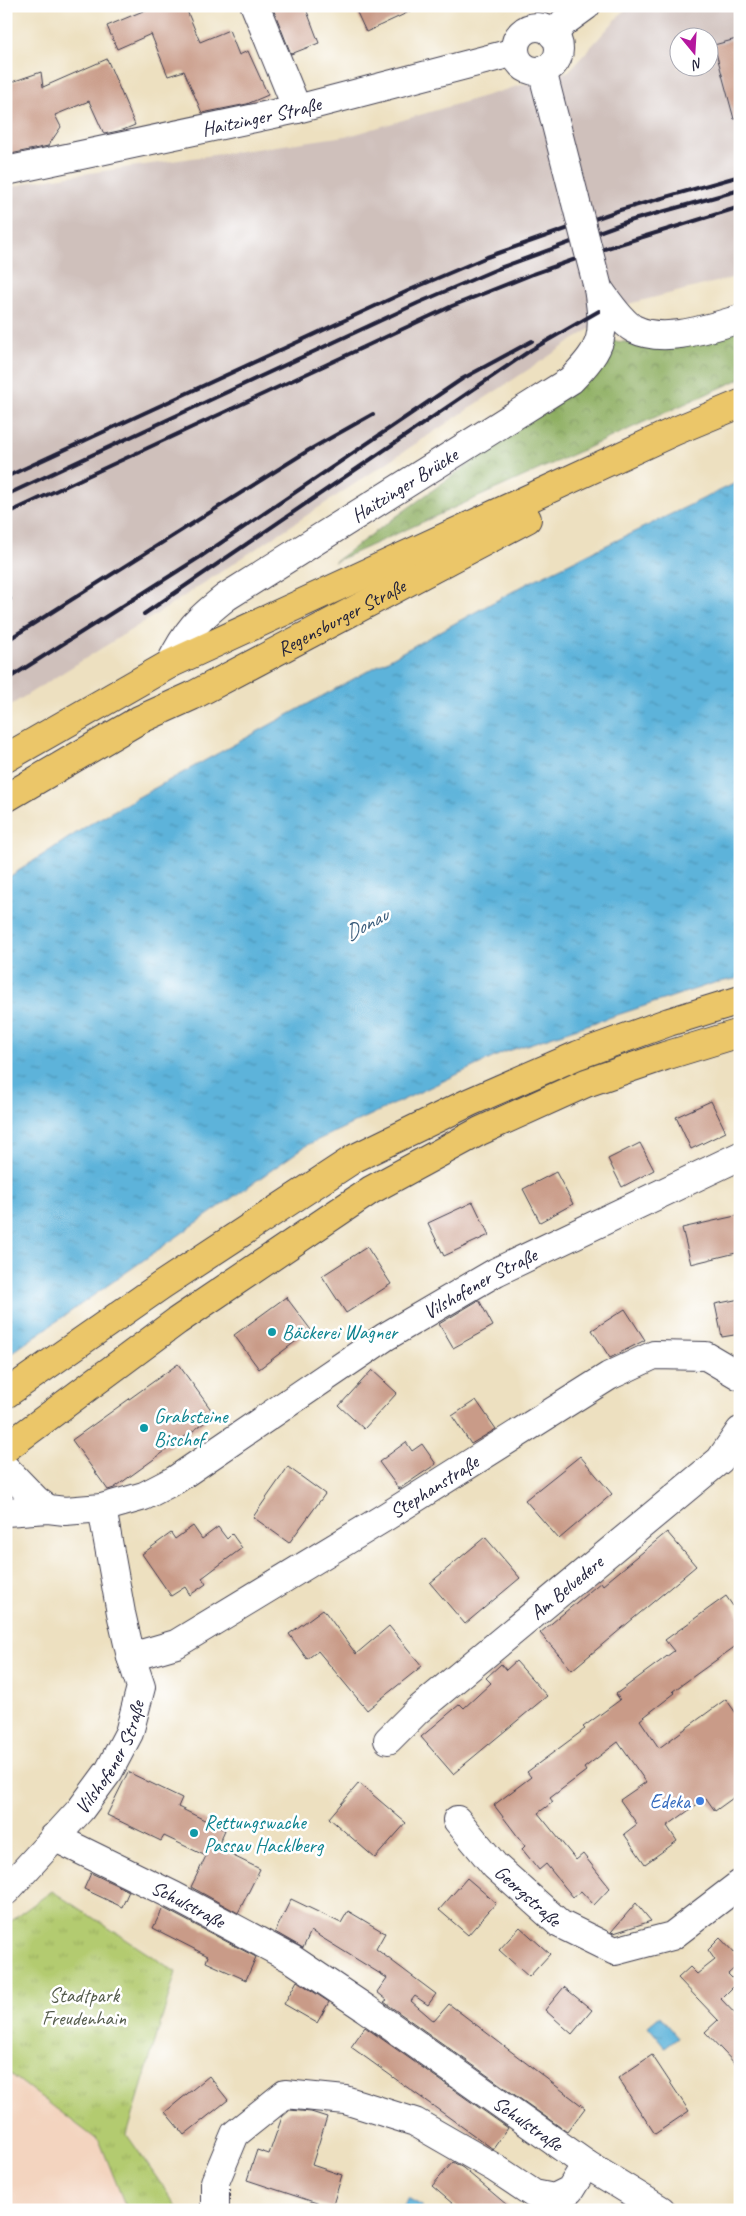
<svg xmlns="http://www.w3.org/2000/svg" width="746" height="2216" font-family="Caveat,sans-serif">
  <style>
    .built { fill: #f3d4bf }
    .industrial { fill: #cfc0bb; fill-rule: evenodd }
    .grass { fill: url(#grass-tufts); stroke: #6a7655 }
    .forest { fill: url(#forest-crowns); stroke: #58684e }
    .water { fill: url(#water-ripples); stroke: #406a8a }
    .building { fill: #c99b88 }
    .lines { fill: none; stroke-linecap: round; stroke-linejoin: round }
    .minor-casing { stroke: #403e4f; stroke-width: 30 }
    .major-casing { stroke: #403e4f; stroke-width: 30 }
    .minor { stroke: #fff; stroke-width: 28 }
    .major { stroke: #ebc669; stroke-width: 28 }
    .rail { stroke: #22223b; stroke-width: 4 }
    .minor-bridge-casing { stroke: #403e4f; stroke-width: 30; stroke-linecap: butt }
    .minor-bridge { stroke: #fff; stroke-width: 28 }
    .culture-dot { fill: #0f9aa8; stroke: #fff; stroke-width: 2 }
    .shop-dot { fill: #3f7fe0; stroke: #fff; stroke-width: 2 }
    .labels { text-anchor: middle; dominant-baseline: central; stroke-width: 5; stroke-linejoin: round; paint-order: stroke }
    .street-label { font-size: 20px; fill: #22223b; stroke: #fff }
    .culture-label { font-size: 20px; fill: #0d838f; stroke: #fff; text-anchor: start }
    .shop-label { font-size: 20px; fill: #366cbe; stroke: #fff; text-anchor: end }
    .park-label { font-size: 20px; fill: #555d4d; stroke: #fff }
    .water-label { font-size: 21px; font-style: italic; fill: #3a5c7b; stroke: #fff }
  </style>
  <defs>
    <pattern id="grass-tufts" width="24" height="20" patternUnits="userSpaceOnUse" patternTransform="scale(1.25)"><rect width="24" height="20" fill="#b3cb6f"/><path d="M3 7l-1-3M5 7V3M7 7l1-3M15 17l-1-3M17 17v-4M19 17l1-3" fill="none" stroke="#9aae61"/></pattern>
    <pattern id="forest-crowns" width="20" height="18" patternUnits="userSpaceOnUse" patternTransform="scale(1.25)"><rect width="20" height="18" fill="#8eaf62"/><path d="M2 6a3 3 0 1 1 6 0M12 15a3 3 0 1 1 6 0" fill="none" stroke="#748e52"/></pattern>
    <pattern id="water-ripples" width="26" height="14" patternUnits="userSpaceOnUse" patternTransform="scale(1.25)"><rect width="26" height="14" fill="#5db3da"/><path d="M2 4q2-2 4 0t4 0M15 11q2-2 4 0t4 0" fill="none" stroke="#4c91b2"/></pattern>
  </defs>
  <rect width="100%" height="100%" fill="#fff"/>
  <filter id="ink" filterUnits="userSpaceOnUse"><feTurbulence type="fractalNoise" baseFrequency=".02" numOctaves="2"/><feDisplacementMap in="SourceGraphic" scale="10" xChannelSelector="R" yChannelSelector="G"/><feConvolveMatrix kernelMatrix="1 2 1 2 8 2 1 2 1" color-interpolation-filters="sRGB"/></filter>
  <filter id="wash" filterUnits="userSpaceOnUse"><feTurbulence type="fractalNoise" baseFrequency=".0096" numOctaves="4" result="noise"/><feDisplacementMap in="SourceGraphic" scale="20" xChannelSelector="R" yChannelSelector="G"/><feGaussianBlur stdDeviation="1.12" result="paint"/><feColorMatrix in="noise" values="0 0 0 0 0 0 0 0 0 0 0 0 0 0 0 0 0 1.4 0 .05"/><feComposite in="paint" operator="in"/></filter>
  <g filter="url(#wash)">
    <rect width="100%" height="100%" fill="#ede0c0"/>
    <!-- built -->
    <path class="built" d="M6,2068L8,2072L100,2142L127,2210H6Z"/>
    <!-- industrial -->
    <path class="industrial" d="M628,6H740V276L628,304L163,610L6,708V189L34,181L352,135L569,71ZM678,38H708V68H678Z"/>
    <!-- grass -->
    <path class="grass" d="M52,1891L176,1972L127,2135L179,2210H127L100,2142L8,2072L6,2068V1927L12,1920Z"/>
    <!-- forest -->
    <path class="forest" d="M740,329V379L334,562L581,382L612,341L665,345Z"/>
    <!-- water -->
    <path class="water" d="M740,481V978L714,983L505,1052L307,1145L6,1357V879L93,822L530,582Z
      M660,2016L678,2037L665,2047L648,2026Z
      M408,2198L422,2206L420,2210H401Z"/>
    <g id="blocks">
      <!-- building -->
      <path class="building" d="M155,6H185L200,42L229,30L239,55L248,51L268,95L247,104L202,113L184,71L168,76L151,34L117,49L107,26Z
        M272,6H305L319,43L291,54Z
        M354,6H422L366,32Z
        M740,38V118L734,119L714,45Z
        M107,59L135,125L123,130L104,134L89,101L55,115L61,127L48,146L6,155V84L41,72L43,87Z
        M711,1101L726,1132L691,1149L676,1117Z
        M640,1143L654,1170L622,1187L608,1159Z
        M556,1172L573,1204L540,1222L523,1189Z
        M473,1202L489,1235L444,1256L428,1223Z
        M740,1215V1252L691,1264L682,1228Z
        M367,1247L391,1284L346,1313L322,1276Z
        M286,1297L311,1330L259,1369L234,1335Z
        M740,1299V1334L722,1337L715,1304Z
        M479,1300L493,1326L453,1348L439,1324Z
        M625,1309L645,1340L610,1358L592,1330Z
        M178,1364L215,1415L114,1488L108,1490L72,1440Z
        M372,1370L397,1393L364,1429L339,1406Z
        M476,1400L496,1429L471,1444L452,1416Z
        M406,1442L412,1451L422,1444L436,1464L399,1489L379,1462Z
        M580,1456L612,1494L559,1539L525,1500Z
        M288,1467L325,1494L289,1543L253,1517Z
        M193,1526L202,1539L218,1527L227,1539L232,1534L242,1548L202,1578L206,1584L190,1595L185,1587L171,1596L142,1554L171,1533L175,1539Z
        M667,1532L696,1566L572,1670L540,1633L601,1582L603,1585Z
        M485,1537L520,1578L465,1624L430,1583Z
        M726,1596L740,1616V1643L673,1691L675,1693L640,1720L659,1748L726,1699L740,1719V1793L715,1811L706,1798L667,1826L677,1841L645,1864L624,1834L637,1824L620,1800L646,1782L618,1742L584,1768L586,1771L550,1798L553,1802L538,1813L576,1860L583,1854L610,1888L594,1905L581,1891L573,1897L546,1864L539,1870L522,1849L525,1846L494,1805L531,1777L527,1772L585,1729L583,1727L620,1700L616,1694L674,1651L665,1640Z
        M323,1609L356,1654L389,1626L422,1666L367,1710L318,1651L307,1659L289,1634Z
        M516,1661L547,1696L453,1774L421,1737L460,1704L464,1708L491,1683L486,1678L501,1664L506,1670Z
        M128,1772L182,1798L178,1807L225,1830L217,1848L260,1869L238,1913L191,1887L206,1856L164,1836L161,1841L107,1815Z
        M359,1783L406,1823L375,1858L329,1818Z
        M91,1873L129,1891L122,1907L84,1889Z
        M467,1878L496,1903L468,1935L439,1910Z
        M291,1899L341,1923L348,1911L385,1933L376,1949L436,1994L428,2005L415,1996L411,2001L434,2021L449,2004L585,2108L567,2132L384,2002L387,2000L377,1992L387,1978L311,1931L303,1948L275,1932Z
        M636,1903L651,1921L614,1933L611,1932Z
        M163,1908L256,1957L246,1980L206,1962L208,1956L153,1928Z
        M520,1927L550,1954L529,1977L499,1950Z
        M720,1938L740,1959V1963L728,1974L737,1983L721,1999L740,2019V2069L705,2032L718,2020L678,1978L690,1967L697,1974L715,1960L708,1950Z
        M297,1981L329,2002L317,2023L284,2004Z
        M564,1987L592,2010L572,2034L545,2010Z
        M365,2027L508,2128L493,2149L351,2047Z
        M652,2055L689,2111L655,2134L618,2078Z
        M209,2076L228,2100L184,2135L165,2112Z
        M290,2110L311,2112L327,2117L312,2165L342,2175L332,2208L247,2180L257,2150L269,2154L282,2117Z
        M453,2162L463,2168L513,2210H460L432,2186Z"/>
    </g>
  </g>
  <g filter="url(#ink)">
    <use href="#blocks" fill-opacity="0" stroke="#403e4f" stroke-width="1"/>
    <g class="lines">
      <!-- minor casing -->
      <g class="minor-casing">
        <g id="minor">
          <path d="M255,6L297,109"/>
          <circle cx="537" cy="49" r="22"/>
          <path d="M553,35L564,22L586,6"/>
          <path d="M542,70L575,199"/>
          <path id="s1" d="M6,171L297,109L515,52"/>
          <path d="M598,288C607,300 621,322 634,329C664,344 709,328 740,319"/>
          <path id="s2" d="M170,664C187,630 197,620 226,597L571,380C605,345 605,336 598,288"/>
          <path d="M6,1469L36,1500L48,1509"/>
          <path id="s3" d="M6,1512L48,1509L65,1511L102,1508L144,1496L175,1480L385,1337L496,1272L740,1156"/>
          <path id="s4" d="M131,1657L176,1644L387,1516L609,1376L654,1355L706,1356L740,1376"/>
          <path id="s5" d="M388,1740L417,1711L720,1460L740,1431"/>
          <path id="s6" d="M457,1820L495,1866L560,1924L615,1951L672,1936L740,1884"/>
          <path id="s7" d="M54,1837L174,1896L292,1959L365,2008L586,2164L570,2190L554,2198L534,2194L495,2168L415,2122L345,2100L285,2094L235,2134L215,2182V2210"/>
          <path id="s8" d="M6,1891L81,1809L109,1771L129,1733L141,1687L131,1657L121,1613L102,1508"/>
          <path d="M586,2164L661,2210"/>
        </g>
      </g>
      <!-- major casing -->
      <g class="major-casing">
        <g id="major">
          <path d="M6,758L170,664L675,431L740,404"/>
          <path id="s9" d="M6,798L139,720L192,696L527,519"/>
          <path d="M6,1394L162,1285L355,1158L470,1102L578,1055L669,1022L740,1000"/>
          <path d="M6,1448L177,1321L371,1190L480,1131L586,1083L665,1056L740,1033"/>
        </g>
      </g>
      <!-- minor -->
      <use href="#minor" class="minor"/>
      <!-- major -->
      <use href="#major" class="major"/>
      <!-- rail -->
      <path class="rail" d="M6,477L412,289L487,257L620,210L740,176
        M6,495L418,303L497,269L626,222L740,190
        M6,514L452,306L533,274L607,248L740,207
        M6,601L10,599
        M144,614L531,350L599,311
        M6,641L309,450L373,414
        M6,680L200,557L462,379L532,341"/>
      <!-- minor-bridge casing -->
      <g class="minor-bridge-casing">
        <path id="minor-bridge" d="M575,199L598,288"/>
      </g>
      <!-- minor-bridge -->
      <use href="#minor-bridge" class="minor-bridge"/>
    </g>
  </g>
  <!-- markers -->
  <g class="culture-dot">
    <circle cx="272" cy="1332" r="5"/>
    <circle cx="144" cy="1428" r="5"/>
    <circle cx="194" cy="1833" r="5"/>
  </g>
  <circle class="shop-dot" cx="700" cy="1801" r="5"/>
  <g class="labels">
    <!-- street labels -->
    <g class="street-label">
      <text stroke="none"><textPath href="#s1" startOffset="261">Haitzinger Straße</textPath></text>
      <text stroke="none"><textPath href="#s2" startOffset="299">Haitzinger Brücke</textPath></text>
      <text stroke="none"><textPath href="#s9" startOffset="381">Regensburger Straße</textPath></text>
      <text stroke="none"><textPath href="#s3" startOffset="538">Vilshofener Straße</textPath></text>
      <text stroke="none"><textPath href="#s4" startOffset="349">Stephanstraße</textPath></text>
      <text stroke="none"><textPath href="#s5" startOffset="235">Am Belvedere</textPath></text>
      <text stroke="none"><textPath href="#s8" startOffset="171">Vilshofener Straße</textPath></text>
      <text stroke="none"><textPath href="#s6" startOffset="104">Georgstraße</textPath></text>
      <text stroke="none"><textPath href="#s7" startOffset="150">Schulstraße</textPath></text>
      <text stroke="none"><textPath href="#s7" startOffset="555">Schulstraße</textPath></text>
    </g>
    <!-- culture labels -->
    <g class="culture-label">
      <text x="282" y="1332">Bäckerei Wagner</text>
      <text x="154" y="1416">Grabsteine<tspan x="154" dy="23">Bischof</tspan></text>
      <text x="204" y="1822">Rettungswache<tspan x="204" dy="23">Passau Hacklberg</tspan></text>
    </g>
    <!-- shop labels -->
    <g class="shop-label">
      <text x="690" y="1801">Edeka</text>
    </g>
    <!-- park labels -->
    <g class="park-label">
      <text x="84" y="1995">Stadtpark<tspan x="84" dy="23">Freudenhain</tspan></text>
    </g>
    <!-- water labels -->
    <g class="water-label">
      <text transform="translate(366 924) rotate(-28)">Donau</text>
    </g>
  </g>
  <!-- margin -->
  <rect width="746" height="2216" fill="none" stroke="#fff" stroke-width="25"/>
  <!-- north arrow -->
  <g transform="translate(694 52) rotate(162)"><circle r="24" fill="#ffffff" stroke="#a7a7b1"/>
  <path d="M0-4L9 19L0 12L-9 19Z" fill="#b5179e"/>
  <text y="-8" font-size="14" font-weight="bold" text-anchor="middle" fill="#22223b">N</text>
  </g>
</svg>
